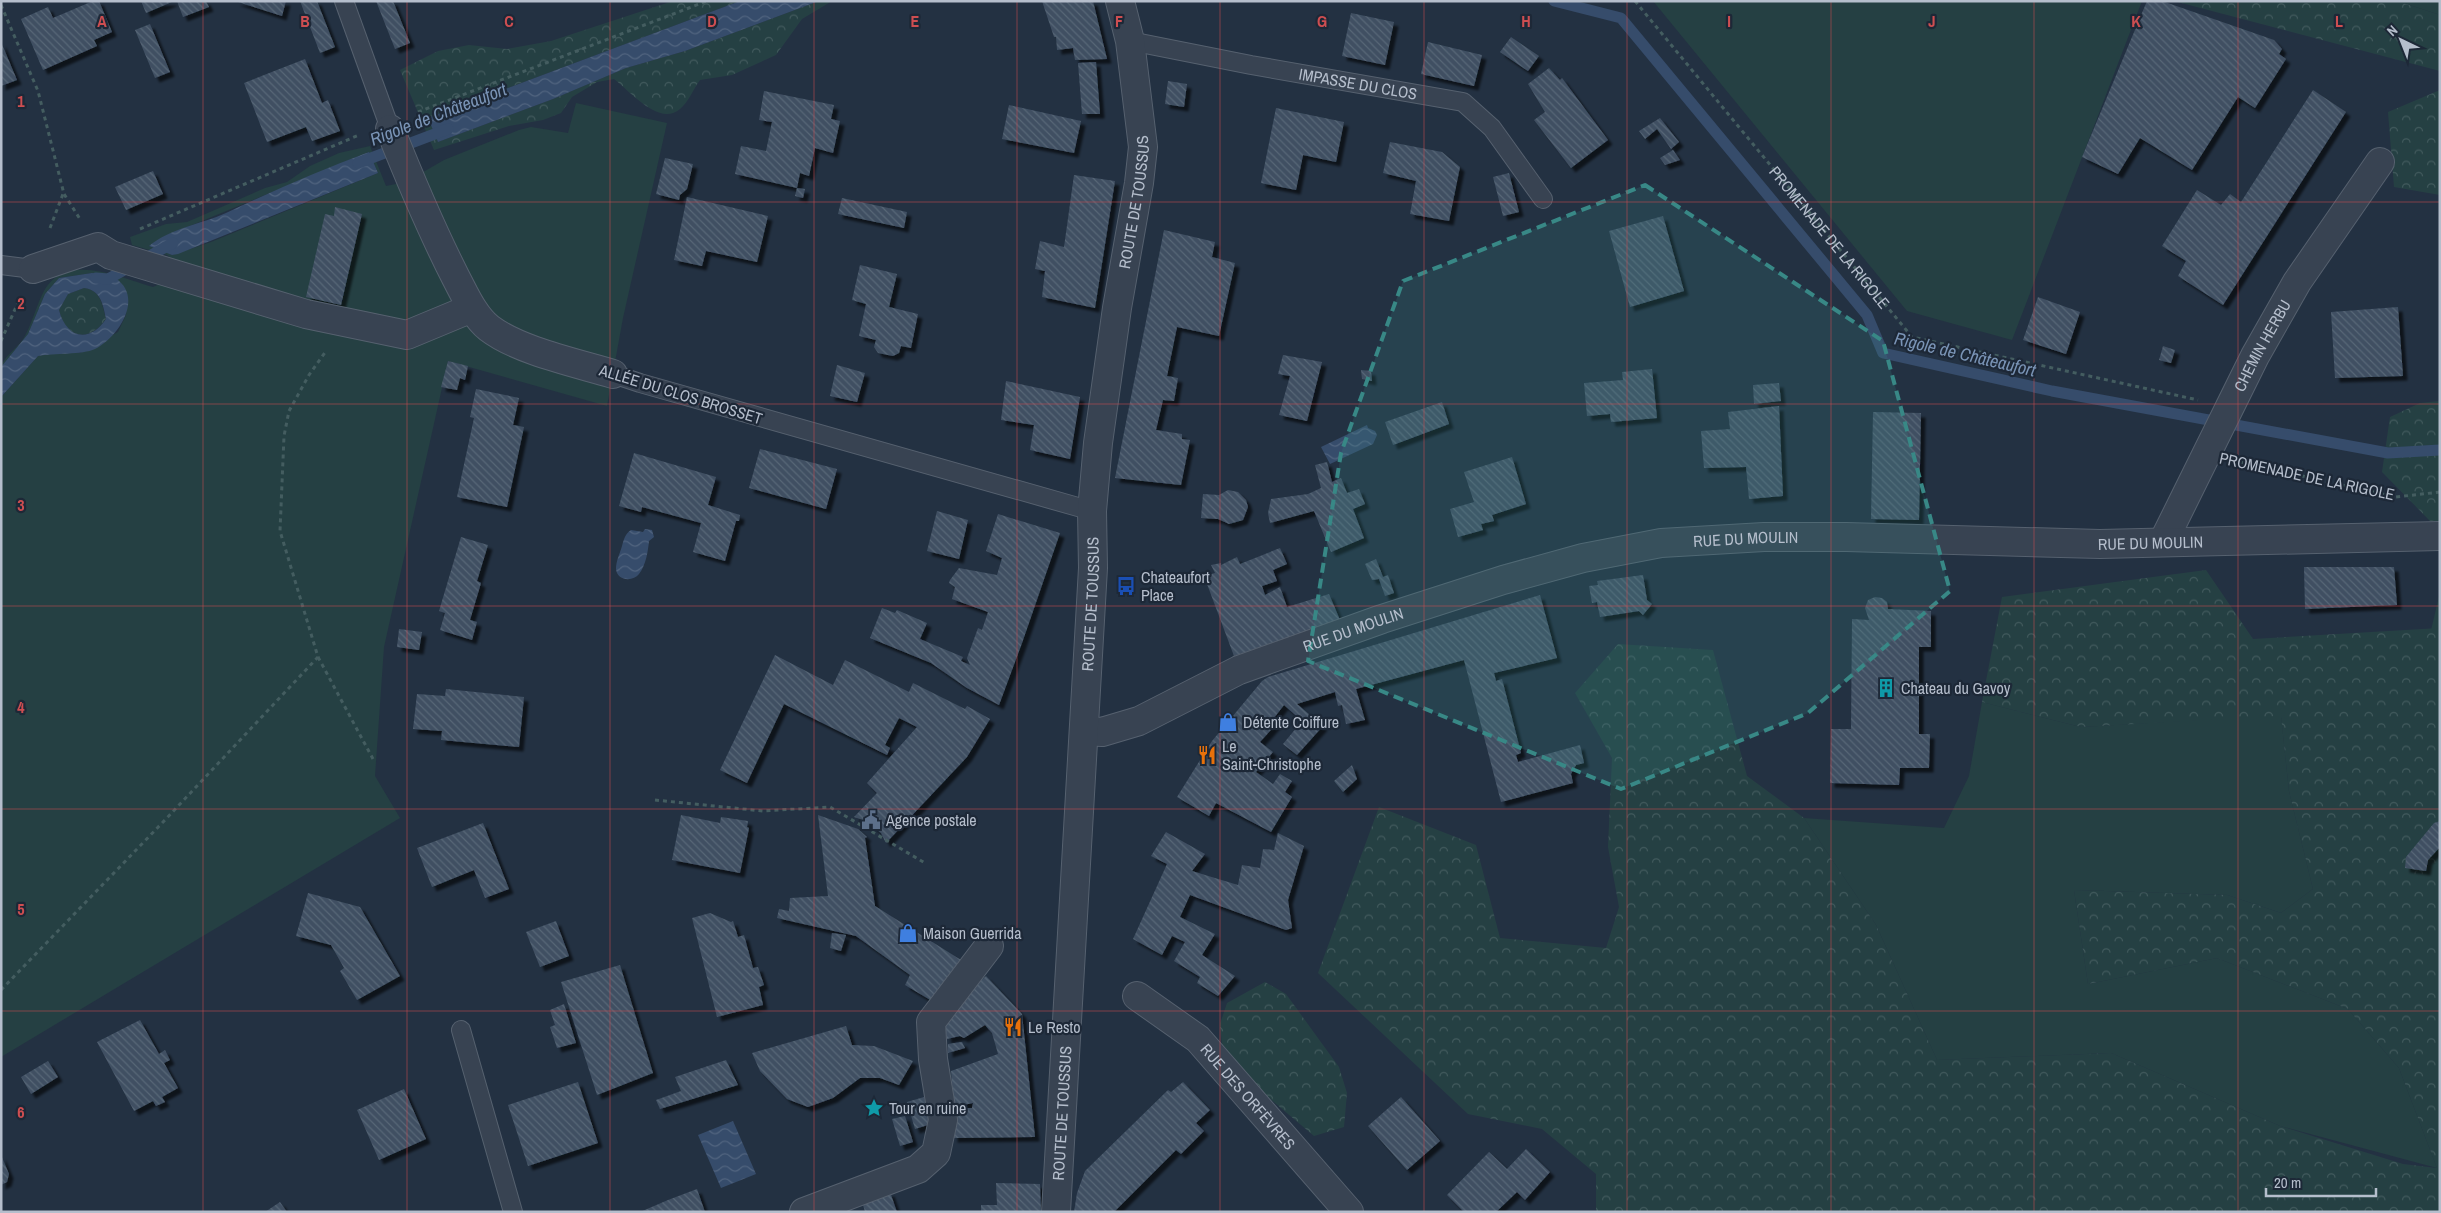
<svg xmlns="http://www.w3.org/2000/svg" width="2441" height="1213" font-family="'Archivo Narrow',sans-serif">
  <style>
    .green { fill: #254043; fill-rule: evenodd }
    .forest { fill: url(#forest-crowns) }
    .water { fill: url(#water-waves); fill-rule: evenodd }
    .lines { fill: none; stroke-linecap: round; stroke-linejoin: round }
    .stream { stroke: #364c6b; stroke-width: 11 }
    .building { fill: url(#building-back-hatch); filter: url(#shadow) }
    .service-casing { stroke: #56616f; stroke-width: 20 }
    .pedestrian-casing { stroke: #56616f; stroke-width: 30 }
    .minor-casing { stroke: #56616f; stroke-width: 30 }
    .tertiary-casing { stroke: #56616f; stroke-width: 30 }
    .path { stroke: #445d60; stroke-width: 3; stroke-dasharray: 4 4; stroke-linecap: butt }
    .service { stroke: #384352; stroke-width: 18 }
    .pedestrian { stroke: #384352; stroke-width: 28 }
    .minor { stroke: #384352; stroke-width: 28 }
    .tertiary { stroke: #384352; stroke-width: 28 }
    .marked { fill: #388886; fill-opacity: 0.2; stroke: #388886; stroke-width: 4; stroke-dasharray: 10 6; stroke-linejoin: round }
    .grid { fill: none; stroke: #ce4e51; stroke-width: 1; stroke-opacity: 0.55 }
    .labels { text-anchor: middle; dominant-baseline: central; stroke-width: 4.5; stroke-linejoin: round; paint-order: stroke }
    .street-label { font-size: 16px; fill: #b5becc; stroke: #1d2837 }
    .poi-label { font-size: 16px; fill: #b5becc; stroke: #1d2837; text-anchor: start }
    .water-label { font-size: 18px; font-style: italic; fill: #7a94b6; stroke: #1d2837 }
    .grid-label { font-size: 16px; text-anchor: middle; font-weight: bold; fill: #ce4e51; stroke: #1d2837; stroke-width: 4.5; stroke-linejoin: round; paint-order: stroke }
  </style>
  <defs>
    <pattern id="forest-crowns" width="20" height="18" patternUnits="userSpaceOnUse" patternTransform="scale(1.25)"><rect width="20" height="18" fill="#254043"/><path d="M2 6a3 3 0 1 1 6 0M12 15a3 3 0 1 1 6 0" fill="none" stroke="#425a5d"/></pattern>
    <pattern id="water-waves" width="16" height="10" patternUnits="userSpaceOnUse" patternTransform="scale(1.25)"><rect width="16" height="10" fill="#364c6b"/><path d="M0 5q4-4 8 0t8 0" fill="none" stroke="#51647f"/></pattern>
    <pattern id="building-back-hatch" width="6" height="6" patternUnits="userSpaceOnUse" patternTransform="scale(1.25)"><rect width="6" height="6" fill="#3f4f62"/><path d="M-1 5l2 2M0 0l6 6M5-1l2 2" fill="none" stroke="#586777"/></pattern>
    <filter id="shadow"><feDropShadow dx="4.5" dy="4.5" stdDeviation="1" flood-color="#0009"/></filter>
  </defs>
  <rect width="100%" height="100%" fill="#233142"/>
  <!-- green -->
  <path class="green" d="M1653,1H2142L2012,340L1907,311Z
    M2397,1H2440V15Z
    M576,103L667,123L623,318L607,406L448,361L384,647L375,776L400,818L1,1057V397L38,356L60,352L80,353L118,332L126,315L127,297L102,274L92,273L59,278L45,294L28,334L1,367C5,354 21,346 26,334C33,320 37,304 44,291C66,251 121,278 153,287L189,272L167,255L132,245L130,237L166,224L187,222L265,188L287,182L310,166L339,153L370,146L386,186L406,182L444,160L519,130L531,127L568,133ZM369,152L378,173L211,242L172,255L149,246L163,237Z
    M2440,592V628L2431,630Z
    M1982,702L2081,727L2281,715L2289,791L2313,889L2281,913L2227,895L2074,890L2088,984L2217,958L2348,1009L2399,1068L2437,1168L2280,1126L2111,1053L1937,1060L1876,925L1804,818L1944,828L1969,776Z"/>
  <!-- forest -->
  <path class="forest" d="M673,1H740L428,118L438,142L553,99L626,68L685,51L819,1H832L802,19L776,55L732,75L700,80C694,88 688,103 680,109C659,127 630,91 614,79L597,82L572,97L561,113L543,120L509,126L434,150L400,70L438,51L469,45L507,49L551,41Z
    M2174,1H2397L2440,15V71Z
    M2440,90V195L2394,187L2388,112Z
    M84,288C101,290 102,305 106,319C89,343 66,339 59,310L68,294Z
    M2440,401V521H2430L2382,472L2390,417L2420,403Z
    M2206,570L2253,639L2440,628V1212H1596V1174L1542,1129L1468,1114L1318,973L1379,807L1476,845L1500,938L1606,948L1619,907L1608,847L1612,758L1575,693L1618,644L1713,650L1747,776L1804,818L1876,925L1937,1060L2111,1053L2280,1126L2403,1164L2437,1168L2399,1068L2348,1009L2217,958L2088,984L2074,890L2227,895L2281,913L2313,889L2289,791L2281,716L2081,727L1982,702L2002,597Z
    M1265,982L1286,994L1339,1067L1347,1093L1344,1127L1314,1136L1261,1091L1222,1045L1220,1024L1227,1003Z"/>
  <!-- water -->
  <path class="water" d="M740,1H819L685,51L626,68L553,99L438,142L428,118Z
    M369,152L378,173L178,254L172,255L149,246C169,229 201,224 226,213C273,191 320,170 369,152Z
    M92,273C99,274 108,275 115,278C145,297 118,338 95,349C82,355 54,353 38,356L1,397V367L28,334L45,294L59,278ZM84,288C101,290 103,305 106,319C89,344 66,338 59,310L68,294Z
    M1367,425L1368,428L1375,431L1377,435L1373,444L1330,464L1321,447Z
    M645,529L652,530L654,537L649,541C648,551 646,565 639,574C633,582 617,581 616,569C616,561 620,553 622,546C624,539 625,534 631,530L643,532Z
    M733,1121L756,1174L721,1188L698,1135Z"/>
  <g class="lines">
    <!-- stream -->
    <path class="stream" d="M1554,1L1621,18L1867,315L1883,353L2052,391L2388,453L2440,450
      M358,163L448,129
      M96,278L108,279L173,243"/>
  </g>
  <!-- building -->
  <path class="building" d="M93,1H99L112,32L94,40L97,46L43,70L21,19L48,7L53,18Z
    M141,1H174L146,13Z
    M177,1H206L209,7L183,17Z
    M235,1H286L282,16Z
    M300,1H317L335,47L320,53Z
    M376,1H393L410,43L395,49Z
    M1042,1H1093L1107,59L1075,60L1073,48L1057,50L1056,37H1054Z
    M2147,1H2162L2274,40L2282,49L2279,54L2286,59L2255,108L2238,97L2192,170L2140,138L2118,174L2082,157Z
    M1351,13L1394,22L1385,65L1342,56Z
    M150,24L170,72L155,78L135,30Z
    M1511,37L1539,56L1528,71L1500,52Z
    M1,42L17,80L1,86Z
    M1428,42L1482,55L1474,86L1421,74Z
    M305,59L322,103L328,100L340,131L312,141L306,127L267,142L244,83Z
    M1096,62L1100,114H1082L1078,63Z
    M1549,68L1560,80L1562,78L1608,140L1571,168L1534,120L1545,112L1528,84Z
    M1168,81L1187,84L1184,107L1165,104Z
    M2313,90L2346,112L2223,305L2178,276L2186,261L2162,246L2197,190L2221,205L2230,194L2241,202Z
    M764,91L834,105L831,119L840,121L833,153L815,148L809,176L800,173L797,188L735,174L741,146L766,151L772,122L759,120Z
    M1009,105L1081,121L1074,153L1002,139Z
    M1276,108L1344,122L1336,162L1303,155L1296,190L1261,183Z
    M1660,118L1679,142L1671,149L1657,129L1645,139L1639,131Z
    M1390,142L1442,152L1460,167L1449,221L1410,214L1416,181L1383,173Z
    M1673,150L1680,160L1665,165L1660,158Z
    M665,158L693,164L687,189L680,195L679,200L656,194Z
    M153,171L163,194L126,210L115,187Z
    M1509,173L1519,212L1503,216L1493,177Z
    M1074,175L1115,181L1095,308L1042,297L1045,271L1035,269L1040,241L1064,247Z
    M797,188L805,189L803,198L795,196Z
    M687,197L768,216L757,262L706,251L702,266L674,260Z
    M842,198L907,212L904,228L838,214Z
    M335,207L362,214L341,305L306,297L325,214L334,216Z
    M1663,216L1684,291L1630,307L1609,231Z
    M1164,230L1215,242L1212,257L1235,263L1219,336L1177,327L1167,376L1178,378L1174,401L1163,400L1156,430L1182,434V439L1190,440L1181,485L1115,478Z
    M860,265L897,274L889,307L918,314L911,348L901,346L899,353L893,356L878,353L874,347L876,340L859,336L866,304L852,300Z
    M2038,297L2080,312L2066,354L2023,340Z
    M2398,307L2403,376L2335,378L2331,312Z
    M2163,346L2175,350L2171,363L2159,360Z
    M1283,355L1322,362L1307,421L1279,415L1290,376L1278,374Z
    M448,361L468,366L465,380L460,378L457,390L441,387Z
    M837,365L865,373L857,402L830,396Z
    M1652,369L1657,418L1611,422L1610,414L1587,416L1584,383L1623,380L1622,372Z
    M1361,370L1371,371L1372,381L1362,379Z
    M1006,381L1080,397L1070,459L1030,450L1034,425L1001,420Z
    M1779,383L1781,401L1754,404L1753,385Z
    M476,389L519,398L513,425L524,427L507,507L457,497L474,418L470,417Z
    M1442,402L1449,424L1393,445L1385,422Z
    M1779,406L1783,496L1749,499L1746,467L1704,468L1701,431L1730,429L1728,412Z
    M1873,412L1921,413L1919,520L1871,519Z
    M760,449L837,469L826,509L749,488Z
    M634,453L716,477L708,505L740,515L739,521H736L725,561L693,552L701,523L642,507L641,512L619,506Z
    M1512,457L1526,504L1492,515L1494,521L1481,524L1483,530L1458,537L1450,509L1474,502L1464,472Z
    M1327,462L1332,482L1341,478L1347,493L1359,489L1365,504L1353,509L1364,538L1331,552L1314,511L1270,523L1268,513L1271,499L1308,494L1321,488L1315,465Z
    M1228,490L1238,492L1246,500L1248,507L1243,520L1229,524L1218,519L1201,518L1203,494L1219,495Z
    M937,511L968,520L959,559L927,551Z
    M998,514L1060,533L1022,643L999,705L967,688L931,663L870,638L882,608L895,613L897,610L927,623L920,639L963,657L961,661L970,665L967,658L978,628L982,630L988,612L952,599L955,587L949,583L950,580L959,568L997,575L1002,558L986,551Z
    M461,537L488,545L477,581L481,583L470,620L477,622L472,640L440,630L445,613L439,611Z
    M1280,548L1287,564L1273,570L1277,581L1262,586L1265,595L1280,587L1287,607L1329,594L1340,620L1234,656L1204,576L1215,573L1211,565L1221,563V565L1237,557L1240,564Z
    M1376,559L1383,577L1388,575L1394,593L1385,596L1379,579L1372,580L1365,564Z
    M2304,567H2394L2397,605L2305,609Z
    M1643,575L1647,600L1652,604L1643,615L1639,611L1600,617L1597,602L1592,603L1589,586L1598,585L1597,581Z
    M1540,595L1557,658L1494,673L1496,681L1502,679L1521,753L1516,755L1518,762L1580,745L1584,763L1576,765L1571,774L1573,783L1501,802L1464,660L1356,689L1365,720L1346,724L1342,705L1338,706L1335,692L1297,704L1323,726L1297,755L1283,744L1302,721L1284,705L1274,718L1279,721L1260,742L1273,752L1256,772L1273,784L1280,774L1292,781L1285,792L1292,797L1271,832L1216,803L1209,816L1177,797L1212,741L1262,681L1268,677Z
    M1875,597L1882,598L1887,602L1888,609L1931,611V647H1919V734H1930L1929,768H1900L1899,785L1830,783L1831,729H1851L1852,619L1869,620L1865,608L1868,600Z
    M399,629L422,632L419,650L397,647Z
    M775,655L833,685L845,660L909,692L913,683L965,709L967,706L990,719L967,757L886,843L881,833L866,821L854,817L877,793L867,783L917,727L899,718L885,745L890,748L887,755L784,704L747,783L720,770Z
    M446,689L524,697L519,747L441,740L442,731L413,729L417,694L445,696Z
    M1352,765L1357,779L1343,792L1334,781Z
    M681,815L720,823L721,817L748,821L747,827L749,828L740,873L672,860Z
    M818,815L858,829L867,837L865,838L875,906L961,960L932,1001L905,985L910,975L856,936L777,918L779,909L789,911L790,898L828,896Z
    M2440,821V847L2428,860L2426,871L2405,868L2406,857L2434,823Z
    M483,823L509,889L485,898L474,870L432,887L417,848Z
    M1166,832L1205,854L1192,871L1238,885L1242,865L1260,868L1263,849L1274,850L1278,833L1304,846L1288,900L1292,928L1286,930L1190,895L1180,917L1215,934L1202,955L1235,976L1218,996L1197,983L1200,977L1174,961L1185,942L1172,936L1162,955L1133,939L1167,864L1151,856Z
    M308,893L360,907L400,976L357,1000L340,971L344,968L331,945L296,936Z
    M710,913L731,922L733,921L738,937L744,935L753,968L758,967L764,985L759,987L763,1005L717,1017L692,918Z
    M556,921L569,956L540,967L526,932Z
    M832,933L846,935L841,951L830,948Z
    M620,965L653,1073L597,1095L561,982Z
    M986,976L1022,1014L1035,1137L953,1138L954,1112L963,1108H972L973,1103L954,1107L951,1071L998,1054L992,1033L985,1025L964,1038L960,1036L947,1039L944,1020L959,1000Z
    M564,1004L576,1043L557,1048L550,1027L555,1025L550,1010Z
    M140,1020L159,1054L165,1050L170,1060L164,1063L178,1088L162,1097L165,1102L156,1106L153,1101L134,1111L97,1042Z
    M846,1026L852,1045L874,1046L913,1061L899,1085L880,1078H860L833,1098L808,1107L787,1099L760,1071L752,1053Z
    M962,1042L965,1048L948,1053V1044Z
    M726,1060L738,1085L660,1109L656,1100L681,1091L675,1077Z
    M48,1061L58,1077L31,1094L21,1077Z
    M578,1082L598,1143L528,1166L508,1105Z
    M1183,1082L1210,1110L1196,1123L1204,1131L1181,1154L1176,1150L1114,1212H1074L1077,1193L1085,1171L1168,1090L1171,1092Z
    M404,1089L426,1139L379,1160L357,1110Z
    M924,1097L931,1124L915,1129L907,1102Z
    M1401,1097L1440,1141L1407,1170L1368,1126Z
    M905,1116L913,1142L900,1146L892,1119Z
    M1526,1149L1550,1172L1525,1200L1517,1192L1496,1212H1464L1447,1195L1489,1152L1507,1169Z
    M1,1155L9,1174L7,1182L1,1185Z
    M996,1183L1040,1184L1041,1212H981V1205H997Z
    M697,1189L705,1212H640L668,1200Z
    M890,1192L897,1212H865L862,1201Z
    M280,1202L287,1212H265Z"/>
  <g class="lines">
    <!-- service casing -->
    <g class="service-casing">
      <g id="service">
        <path d="M344,1L388,123"/>
        <path id="s2" d="M1130,41L1251,65L1463,102L1492,128L1543,199"/>
        <path d="M1,265L33,269"/>
        <path d="M613,374L640,383L1092,511"/>
        <path d="M461,1030L513,1212"/>
      </g>
    </g>
    <!-- pedestrian casing -->
    <g class="pedestrian-casing">
      <path id="pedestrian" d="M390,129C410,179 431,229 456,278C465,295 474,316 489,328C519,351 577,363 613,374
        M33,269L98,247L111,255L306,314L407,335L472,308"/>
    </g>
    <!-- minor casing -->
    <g class="minor-casing">
      <g id="minor">
        <path id="s3" d="M2163,542L2255,356L2297,282L2380,162"/>
        <path id="s4" d="M1137,996L1198,1039L1349,1212"/>
        <path d="M804,1212L918,1169L936,1153L943,1120L933,1059L931,1022L989,946"/>
      </g>
    </g>
    <!-- tertiary casing -->
    <g class="tertiary-casing">
      <g id="tertiary">
        <path id="s5" d="M1084,731L1102,732L1139,721L1239,670L1382,619L1503,580L1583,558L1661,543L1764,537H1846L2100,544L2440,536"/>
        <path id="s6" d="M1056,1212L1093,568L1092,511L1098,443L1117,308L1139,183L1143,147L1130,41L1120,1"/>
      </g>
    </g>
    <!-- path -->
    <g class="path">
      <path id="s1" d="M1635,1L1912,337L2198,400"/>
      <path d="M1,5L38,91L64,194L80,219"/>
      <path d="M418,112L707,1"/>
      <path d="M50,228L63,194"/>
      <path d="M140,229L359,135"/>
      <path d="M1,341L20,298"/>
      <path d="M2240,462L2396,497L2440,492"/>
      <path d="M318,657L373,759"/>
      <path d="M655,800L763,811L830,807L925,863"/>
      <path d="M1,990L165,820L318,657L280,531L284,436L289,411L309,375L326,351"/>
    </g>
    <!-- service -->
    <use href="#service" class="service"/>
    <!-- pedestrian -->
    <use href="#pedestrian" class="pedestrian"/>
    <!-- minor -->
    <use href="#minor" class="minor"/>
    <!-- tertiary -->
    <use href="#tertiary" class="tertiary"/>
  </g>
  <!-- marked area -->
  <path class="marked" d="M1645,185L1883,341L1950,591L1808,713L1621,789L1308,661L1341,453L1403,281Z"/>
  <!-- grid -->
  <path class="grid" d="M203,1V1212M407,1V1212M610,1V1212M814,1V1212M1017,1V1212M1220,1V1212M1424,1V1212M1627,1V1212M1831,1V1212M2034,1V1212M2238,1V1212M1,202H2440M1,404H2440M1,606H2440M1,809H2440M1,1011H2440"/>
  <!-- icons -->
  <defs>
    <g id="bus-bare" transform="scale(1.5)"><path d="M-5-6H5V4H4V6H2V4H-2V6H-4V4H-5ZM-3.5-4V0h7V-4ZM-3.5 1.2v1.5H-2V1.2ZM2 1.2v1.5H3.5V1.2Z" fill="#1a4fb4" stroke="#1d2837" stroke-width="2.5" paint-order="stroke"/></g>
    <g id="building-bare" transform="scale(1.5)"><path d="M-4-6H4V6H1V3H-1V6H-4ZM-2.5-4.3h1.7v1.8h-1.7ZM.8-4.3h1.7v1.8H.8ZM-2.5-1h1.7V.8h-1.7ZM.8-1h1.7V.8H.8Z" fill="#0f9aa8" stroke="#1d2837" stroke-width="2.5" paint-order="stroke"/></g>
    <g id="shop-bare" transform="scale(1.5)"><path d="M-5-2.5h2.3a2.7 3.5 0 0 1 5.4 0H5L5.5 6h-11ZM-1.5-2.5h3a1.5 2.3 0 0 0-3 0Z" fill="#3f7fe0" stroke="#1d2837" stroke-width="2.5" paint-order="stroke"/></g>
    <g id="restaurant-bare" transform="scale(1.5)"><path d="M-5-6h1v4h1v-4h1v4h1v-4h1v5L-1.5 .5V6h-2V.5L-5-1ZM5-6V6H3V1.5H1.5Q1.5-4 5-6Z" fill="#e8710a" stroke="#1d2837" stroke-width="2.5" paint-order="stroke"/></g>
    <g id="civic-bare" transform="scale(1.5)"><path d="M-.6-6.5H3V-4.5H.6V-3L4-1V1h2V6H-6V1h2V-1L-.6-3ZM-1.2 2.5V6h2.4V2.5Z" fill="#5c6f8a" stroke="#1d2837" stroke-width="2.5" paint-order="stroke"/></g>
    <g id="sight-bare" transform="scale(1.5)"><path d="M0-6L1.8-2.2L6-1.7L2.9 1.2L3.7 5.4L0 3.3L-3.7 5.4L-2.9 1.2L-6-1.7L-1.8-2.2Z" fill="#0f9aa8" stroke="#1d2837" stroke-width="2.5" paint-order="stroke"/></g>
  </defs>
  <g fill-rule="evenodd">
    <use href="#bus-bare" x="1126" y="586"/>
    <use href="#building-bare" x="1886" y="688"/>
    <use href="#shop-bare" x="1228" y="722"/>
    <use href="#restaurant-bare" x="1207" y="755"/>
    <use href="#civic-bare" x="871" y="820"/>
    <use href="#shop-bare" x="908" y="933"/>
    <use href="#restaurant-bare" x="1013" y="1027"/>
    <use href="#sight-bare" x="874" y="1108"/>
  </g>
  <g class="labels">
    <!-- street labels -->
    <g class="street-label">
      <text stroke="none"><textPath href="#s2" startOffset="232">IMPASSE DU CLOS</textPath></text>
      <text stroke="none"><textPath href="#s6" startOffset="1014">ROUTE DE TOUSSUS</textPath></text>
      <text stroke="none"><textPath href="#s1" startOffset="306">PROMENADE DE LA RIGOLE</textPath></text>
      <text stroke="none"><textPath href="#s3" startOffset="220">CHEMIN HERBU</textPath></text>
      <text transform="translate(681 394) rotate(17)">ALLÉE DU CLOS BROSSET</text>
      <text transform="translate(2307 476) rotate(12)">PROMENADE DE LA RIGOLE</text>
      <text stroke="none"><textPath href="#s5" startOffset="695">RUE DU MOULIN</textPath></text>
      <text stroke="none"><textPath href="#s5" startOffset="1100">RUE DU MOULIN</textPath></text>
      <text stroke="none"><textPath href="#s6" startOffset="609">ROUTE DE TOUSSUS</textPath></text>
      <text stroke="none"><textPath href="#s5" startOffset="290">RUE DU MOULIN</textPath></text>
      <text stroke="none"><textPath href="#s4" startOffset="151">RUE DES ORFÈVRES</textPath></text>
      <text stroke="none"><textPath href="#s6" startOffset="99">ROUTE DE TOUSSUS</textPath></text>
    </g>
    <!-- poi labels -->
    <g class="poi-label">
      <text x="1141" y="577">Chateaufort<tspan x="1141" dy="18">Place</tspan></text>
      <text x="1901" y="688">Chateau du Gavoy</text>
      <text x="1243" y="722">Détente Coiffure</text>
      <text x="1222" y="746">Le<tspan x="1222" dy="18">Saint-Christophe</tspan></text>
      <text x="886" y="820">Agence postale</text>
      <text x="923" y="933">Maison Guerrida</text>
      <text x="1028" y="1027">Le Resto</text>
      <text x="889" y="1108">Tour en ruine</text>
    </g>
    <!-- water labels -->
    <g class="water-label">
      <text transform="translate(438 114) rotate(-21)">Rigole de Châteaufort</text>
      <text transform="translate(1965 354) rotate(13)">Rigole de Châteaufort</text>
    </g>
  </g>
  <g class="grid-label">
    <text x="102" y="27">A</text>
    <text x="305" y="27">B</text>
    <text x="509" y="27">C</text>
    <text x="712" y="27">D</text>
    <text x="915" y="27">E</text>
    <text x="1119" y="27">F</text>
    <text x="1322" y="27">G</text>
    <text x="1526" y="27">H</text>
    <text x="1729" y="27">I</text>
    <text x="1932" y="27">J</text>
    <text x="2136" y="27">K</text>
    <text x="2339" y="27">L</text>
    <text x="21" y="107">1</text>
    <text x="21" y="309">2</text>
    <text x="21" y="511">3</text>
    <text x="21" y="713">4</text>
    <text x="21" y="915">5</text>
    <text x="21" y="1118">6</text>
  </g>
  <!-- border -->
  <rect width="2441" height="1213" fill="none" stroke="#b5becc" stroke-width="5"/>
  <!-- north arrow -->
  <g transform="translate(2401 40) rotate(317)" stroke="#1d2837" stroke-width="4" paint-order="stroke">
  <path d="M0-4L9 19L0 12L-9 19Z" fill="#b5becc"/>
  <text y="-8" font-size="14" font-weight="bold" text-anchor="middle" fill="#b5becc">N</text>
  </g>
  <!-- scale -->
  <path d="M2266 1188v8h110v-8" fill="none" stroke="#b5becc" stroke-width="2.5"/>
  <text x="2274" y="1188" font-size="15" fill="#b5becc" stroke="#1d2837" stroke-width="4" paint-order="stroke">20 m</text>
</svg>
